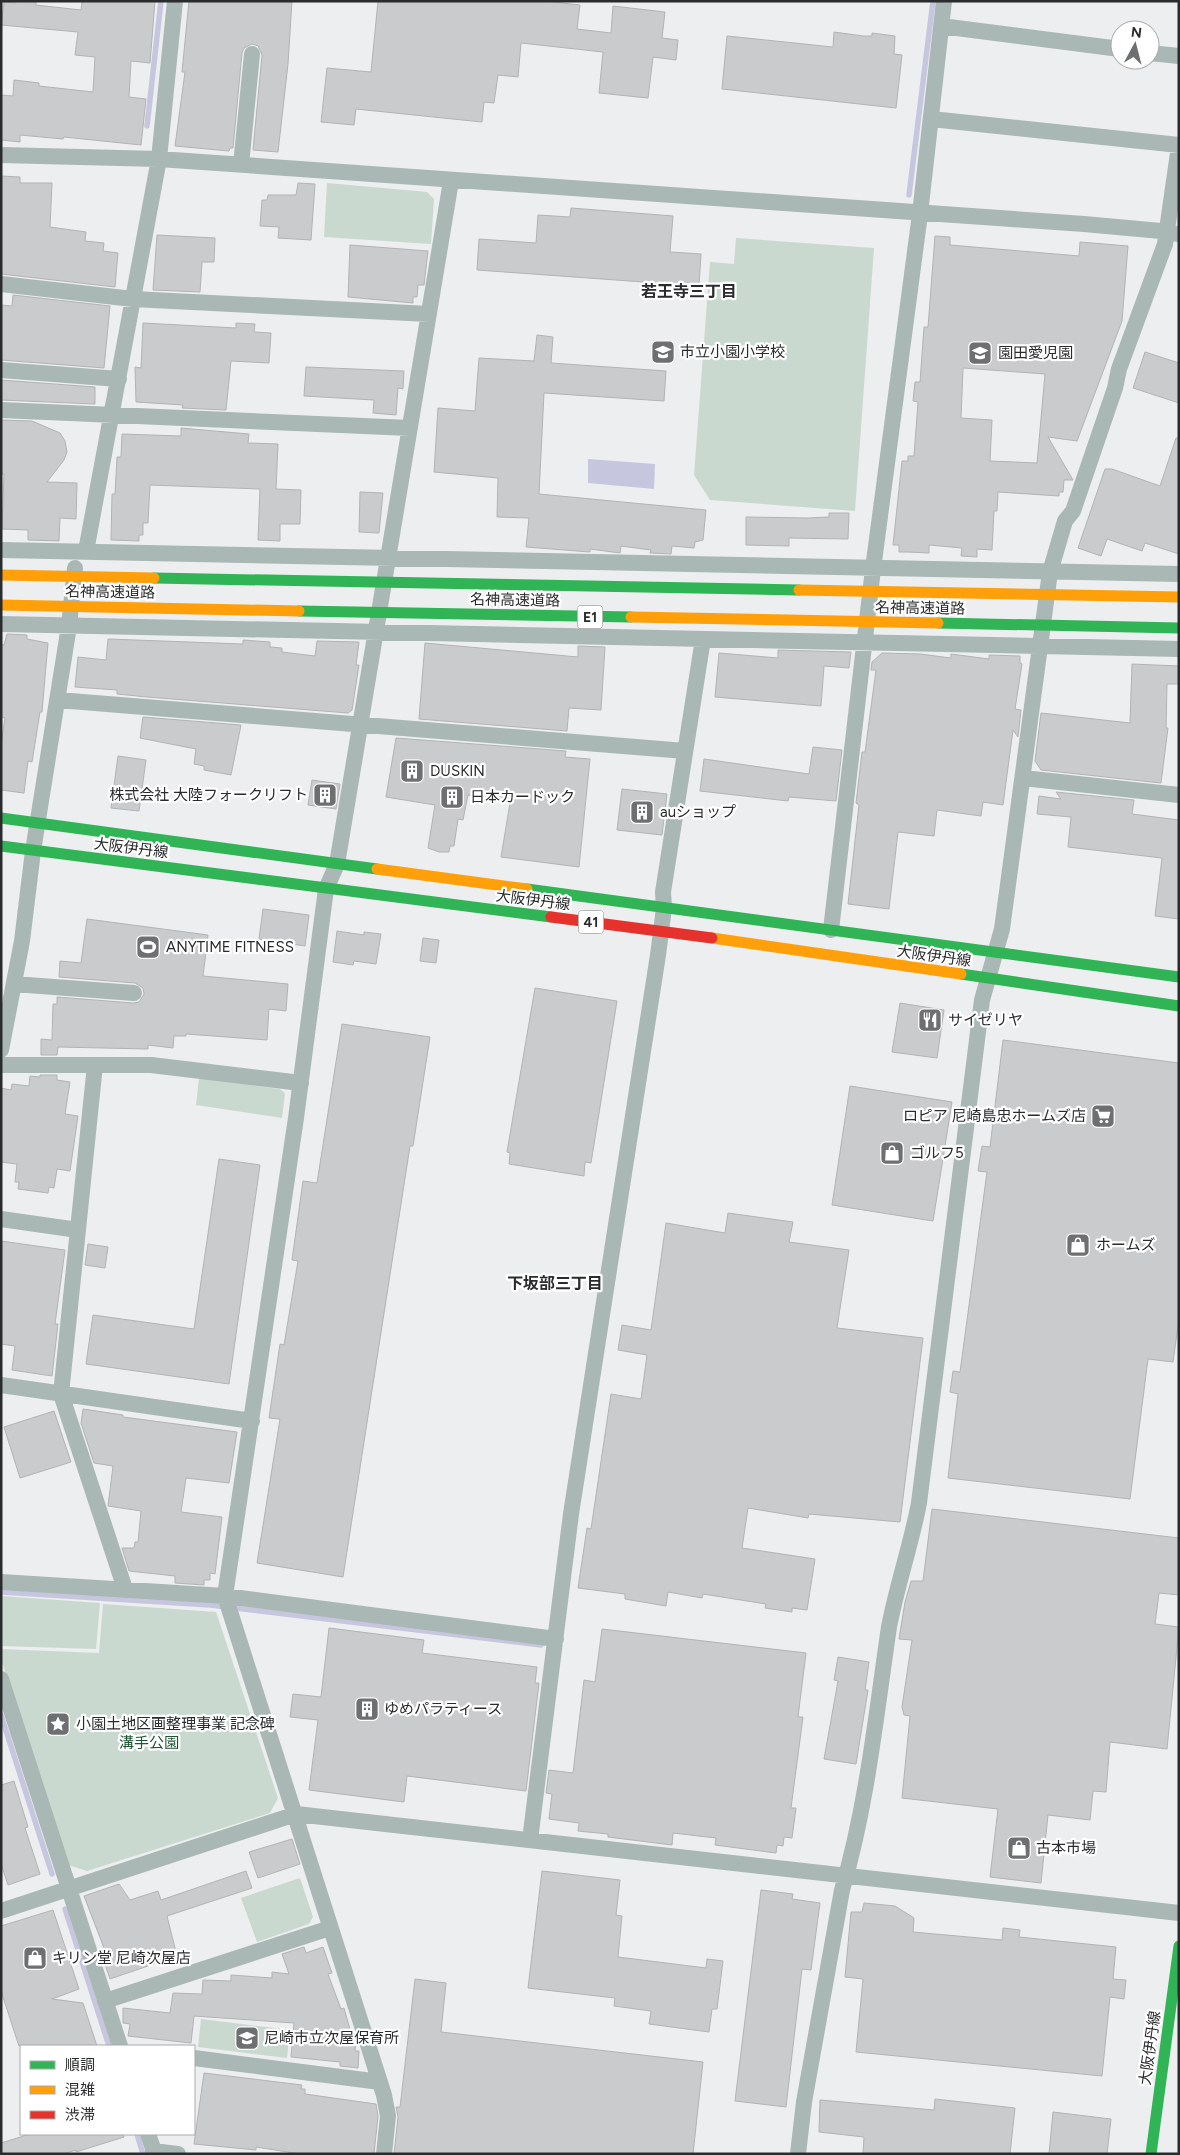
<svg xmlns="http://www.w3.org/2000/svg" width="1180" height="2155" font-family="Figtree,'Noto Sans JP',sans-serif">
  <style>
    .green { fill: #cad9d0 }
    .water { fill: #c7c6df }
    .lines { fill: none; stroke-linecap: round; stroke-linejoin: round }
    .stream { stroke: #c7c6df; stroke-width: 5.5 }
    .building { fill: #cacbcc; stroke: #b2b3b4; fill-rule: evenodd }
    .street { stroke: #a9b7b5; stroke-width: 16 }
    .fast { stroke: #30b455; stroke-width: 11 }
    .slow { stroke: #ff9f0a; stroke-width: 11 }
    .jam { stroke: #e5322d; stroke-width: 11 }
    .labels { text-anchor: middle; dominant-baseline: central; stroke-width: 4.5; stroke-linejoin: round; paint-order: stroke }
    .shield { fill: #fff; stroke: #6a6b6b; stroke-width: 1 }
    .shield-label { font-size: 14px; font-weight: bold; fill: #2a2b2c }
    .poi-label { font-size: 15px; fill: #2a2b2c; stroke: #fff; text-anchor: start }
    .street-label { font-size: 15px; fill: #2a2b2c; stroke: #fff }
    .park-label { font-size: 15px; fill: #1e5433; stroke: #fff }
    .neighbourhood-label { font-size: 16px; font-weight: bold; fill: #2a2b2c; stroke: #fff }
  </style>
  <rect width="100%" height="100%" fill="#eceeef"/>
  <!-- green -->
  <path class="green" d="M327,183L427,192L434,199L431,244L324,237Z
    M736,238L874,248L855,511L710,500L694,475L710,262L734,264Z
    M199,1078L280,1089L285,1093L282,1118L196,1105Z
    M1,1596L100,1603L96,1649L1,1646Z
    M103,1604L216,1612L278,1798L270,1813L87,1871L68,1865L1,1659V1649L99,1653Z
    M300,1878L313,1917L309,1924L257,1942L241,1898Z
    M201,2019L290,2030L287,2058L198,2047Z"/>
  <!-- water -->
  <path class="water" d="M588,459L655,464L654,489L588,483Z"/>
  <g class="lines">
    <!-- stream -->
    <path class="stream" d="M147,126L161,1
      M909,195L933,1
      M1,1592L210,1605L541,1645
      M1,1715L52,1874
      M65,1909L109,2046
      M137,2134L143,2154"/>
  </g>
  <!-- building -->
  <path class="building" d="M16,1H36V5L81,10L82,1H155L150,63L131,61L129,97L146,99L141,145L64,137L63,139L20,135V142L1,140V95L13,96L14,80L39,83V86L93,92L95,57L75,55L78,32L1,25L4,2L16,3Z
    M189,1H292L288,64L278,152L253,150L262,55L258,46L252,44L244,48L242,53L233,148H230L229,151L175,146L185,72H182Z
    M378,1H545L580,5L577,29L611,33L613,6L665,12L662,38L678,40L676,60L653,57L648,98L599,93L603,52L521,43L518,77L498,75L494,103L484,102L482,122L356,109L354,125L321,122L327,68L371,72Z
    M834,32L863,36H872V33L895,36L894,54L902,55L896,108L722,89L727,36L833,47Z
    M1,176L20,177V183H52L50,227L86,232L85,241L104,243L103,251L118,253L115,287L1,274Z
    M298,183L315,184L311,240L278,238L279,227L260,226L262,200H267L268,195H296Z
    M571,208L673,216L670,252L701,254L699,286L477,270L479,239L536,243L538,215L570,217Z
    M157,235L215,238L214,262H202L200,292L153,290Z
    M935,236L950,237V245L1079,256L1080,242L1128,246L1122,321L1077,441L1048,437L1073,480H1064L1063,492H1059V496L998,492L997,511H994L992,550L977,549V557L961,556L962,548L929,545V553L907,552H899V545H893L902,461H908V456H914L918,402L913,401L915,382H920L924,327H928ZM963,368L1045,374L1037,463L990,461L992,420L961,418Z
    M350,245L428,251L424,285H418L417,297H413V303L348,297Z
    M13,295L110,306L104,368L1,360V305L12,306Z
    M143,323L236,328V323L255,324L254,332L271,333L269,363L231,361L226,410L182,408L183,405L136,402L135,367L141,368Z
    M537,335L553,337L551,363L666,371L664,401L544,393L539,494L706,510L703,540L695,542L694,548L672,546L671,554L650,553L651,550L621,546L620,553L590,549V552L526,547L529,518L497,517L498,478L434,472L438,408L475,411L479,358L534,361Z
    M1145,352L1179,363V403L1133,388Z
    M306,367L404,371L403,389L398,388L396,415L373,413L374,400L304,396Z
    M1,380L95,387V404L1,400Z
    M1,420L32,421L60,433L65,441L67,452L64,460L47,482L77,483L76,519L60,518L59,541L28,540V530L2,529L4,474H1Z
    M181,428L249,434L248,443L278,444L276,489L301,490L300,524H280V541L258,540L260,489L150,485L148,523H143V535H139V541L111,540L112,494H115L117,457H121L122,434L181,436Z
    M1176,438H1179V554L1145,543L1142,551L1107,539L1101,556L1078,548L1105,469H1112L1160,486Z
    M360,492L383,493L379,533L359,532Z
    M829,513H849L848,539L789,538V546L746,545V517L808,518L829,517Z
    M7,634L27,635V639L48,643L42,712H40L32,762L28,761L24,793L1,790V744L5,718L1,717V644L4,645Z
    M108,639L243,644V640L270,642V647L282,648V652L315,656L317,641L359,642L356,665H359L352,710L348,713L147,697L117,694V690L75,687L78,657L106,660Z
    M425,643L578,657V646L605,647L601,710L569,708L567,731L419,719Z
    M778,650L851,652L849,668L824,666L821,706L715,697L719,653L778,658Z
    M882,653L920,654L951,658V654L989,659V655L1020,656V663L1022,664L1015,709L1021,710L1018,737L1013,730L1003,805L983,802L981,816L937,810L934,836L898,832L889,909L848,904L859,805L856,803L862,752H865L876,670H871L872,662Z
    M1132,664L1179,666V684H1167L1166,728H1168L1161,783L1041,770L1035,761L1041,713L1130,723Z
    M143,717L241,725L231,775L204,770V766L194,764L196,749L140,738Z
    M396,738L566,751L565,757L590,759L579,867L501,857L510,803L468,795L463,820L458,819L454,846H450L449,852H439L428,848L435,805L386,797Z
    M813,747L842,750L836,801L789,797L788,801L700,791L704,759L809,774Z
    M118,756L146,760L139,811L111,808Z
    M312,780L340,784L336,809L308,805Z
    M622,789L667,794L662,835L617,830Z
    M1056,792L1134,800L1132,814L1179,820V919L1155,916L1162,858L1068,847L1071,817L1037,814L1039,796L1061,799Z
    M263,909L309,915L305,946L259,939Z
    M87,919L208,935L203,976L288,984L286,1011L269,1009L267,1040L186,1034V1036H174L173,1048L148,1045V1049L58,1047L57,1055H41V1039L52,1040L53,1004H57V997L133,1003L139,1002L144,994L143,988L135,983L59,977L60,961L81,963Z
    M337,931L364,935V932L381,934L376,964L354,961L353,965L333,962Z
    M423,938L439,940L436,963L420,961Z
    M535,988L617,1001L591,1163L585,1162L584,1176L509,1164L510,1153L507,1152Z
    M900,1003L944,1010L937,1058L892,1052Z
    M342,1024L430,1037L413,1146H410L343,1577L257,1563L280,1419L269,1418L280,1344L284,1345L298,1261L292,1260L303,1181L317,1183Z
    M1003,1040L1179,1063V1319L1173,1362L1148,1359L1130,1499L948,1478L958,1394L950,1392L953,1371L960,1372L987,1172L978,1171L982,1146L990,1147Z
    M40,1075H57V1080L70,1082L65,1114L78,1116L70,1171L57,1169L54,1188L49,1187L48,1193L18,1189L19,1182H15L17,1164L1,1162V1088L11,1090L12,1084L29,1086L30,1076L40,1077Z
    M850,1086L952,1102L933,1221L832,1205Z
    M219,1159L260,1165L229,1384L86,1364L93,1315L194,1329Z
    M728,1213L793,1222L789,1242L849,1250L837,1328L923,1338L900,1522L809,1514L808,1518L748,1508L742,1548L815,1559L807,1610L792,1608V1612L765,1608L766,1604L703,1594L702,1598L668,1592L666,1606L625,1599V1594L578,1588L587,1528L591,1529L611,1394L641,1399L647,1355L618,1350L622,1325L651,1330L666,1223L725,1233Z
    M1,1241L65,1250L55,1324H58L52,1376L12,1370L15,1346L1,1344Z
    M88,1244L108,1247L105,1268L85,1265Z
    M83,1409L123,1415V1417L237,1432L229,1483L186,1478L181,1512L222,1517L215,1574L210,1573V1580H204V1585L175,1583V1576L129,1571L122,1548H134L135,1542H138L141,1511L108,1506L113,1466L94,1463L81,1423Z
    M54,1411L71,1462L20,1478L4,1427Z
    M932,1509L1179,1538V1595L1159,1593L1155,1624L1179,1627L1167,1749L1110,1742L1106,1792L1093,1791L1090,1820L1048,1815L1041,1883L990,1877L998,1809L902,1798L910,1716L904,1715L902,1707L912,1640L899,1639L905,1602L911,1581H923Z
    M329,1628L424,1640L422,1653L537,1667L535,1683H539L526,1791L407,1776L404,1802L309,1790L318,1720L290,1717L293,1694L321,1697Z
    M602,1629L806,1653L798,1717H803L791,1808H796L792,1838L784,1837L783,1846L777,1845L776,1853L715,1845L716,1838L673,1833L672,1845L608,1837V1834L578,1831L579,1823L549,1819L552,1794L546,1793L549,1770L573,1773L584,1680L595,1682Z
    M838,1657L869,1662L865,1690H868L856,1764L824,1759L838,1681L834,1680Z
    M14,1781L28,1827L25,1828L40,1874L8,1885L1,1864V1785Z
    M292,1839L300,1864L258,1878L249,1852Z
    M246,1871L252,1888L167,1916L177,1956L110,1979L100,1950L104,1948L84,1896L119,1884L130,1900L158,1891L161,1900Z
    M542,1871L620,1880L616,1915L622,1916L618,1957L706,1968L707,1959L723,1961L717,2009H712L709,2032L649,2024L651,2011L614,2006L615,1998L528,1988Z
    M761,1890L793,1894L792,1899L820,1903L811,1970L802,1969L786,2107L735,2101Z
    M864,1903L895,1906L914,1918L913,1932L1002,1940L1003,1928L1020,1930L1019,1937L1116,1947L1113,1979L1126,1980L1124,1999L1110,1997L1102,2076L856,2052L863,1979L845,1977L851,1912H862Z
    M53,1910L79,1989L52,1999L83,2003L97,2046H19L1,1991V1926Z
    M304,1947L306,1953L323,1947L332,1973L328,1974L341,2009L344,2008L353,2040H356L355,2051H359L358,2068L340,2066V2062L291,2057L294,2023L194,2016L191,2043L128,2036L130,2024L123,2023V2008L170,2013L173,1993L202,1994L203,1980L231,1981V1975L272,1978V1972L289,1974L282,1954Z
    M415,1979L446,1983L441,2032L703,2062L693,2154H394L398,2117L396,2107H400Z
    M204,2073L302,2085L301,2089H305V2094L376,2104L378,2116L374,2154H300L256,2147V2150L194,2144Z
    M935,2099L1015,2108L1010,2154H863L864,2137L819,2132L820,2100L934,2110Z
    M1053,2112L1111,2119L1107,2154H1049Z
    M30,2134H123L124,2137L76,2152V2150L63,2154H1V2143Z"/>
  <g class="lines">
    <!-- street -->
    <path class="street" d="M941,26L1120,49
      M1150,53L1179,56
      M931,119L1179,145
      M1,155L159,159L1084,224L1161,231L1179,234
      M241,165L252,54
      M1,284L133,299L429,314
      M1,370L119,379
      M1,410L410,428
      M1,550L1179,574
      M86,551L159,159L175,1
      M1,624L1179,649
      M58,700L685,751
      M1023,778L1179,795
      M831,930L873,569L920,214L944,1
      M14,984L134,993
      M1,1050L22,941L33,851L69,626L75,568
      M1,1065H151L301,1083
      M95,1065L61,1394L125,1589
      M1,1219L78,1230
      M1,1385L252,1421
      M1,1582L225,1596L556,1639
      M1,1679L120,2046
      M530,1840L571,1514L658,955L664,908L663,892L703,639
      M1,1911L296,1814L1179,1913
      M105,2001L330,1928
      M194,2058L380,2082
      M148,2134L155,2154
      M153,2151L178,2154
      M384,2154L388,2116L384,2095L225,1596L296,1118L326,889L337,864L451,181
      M798,2154L804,2102L842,1890C867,1805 876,1715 889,1627C897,1585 911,1545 919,1503L982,1000L1002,929L1050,572L1065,521L1073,511L1115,388L1119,369L1165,244L1179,146"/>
    <!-- fast -->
    <path class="fast" d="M154,578L799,590
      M299,611L631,617
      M938,623L1179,628
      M1,818L377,869
      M1,846L551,917
      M527,889L1179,977
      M961,974L1179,1006
      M1151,2154L1179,1946"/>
    <!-- slow -->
    <path class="slow" d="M1,575L154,578
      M799,590L1179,597
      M1,605L299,611
      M631,617L938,623
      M377,869L527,889
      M712,938L961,974"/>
    <!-- jam -->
    <path class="jam" d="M551,917L712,938"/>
  </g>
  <!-- icons -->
  <defs>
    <g id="school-square" transform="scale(1.25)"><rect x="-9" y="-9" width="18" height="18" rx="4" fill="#6e6f70" stroke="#fff"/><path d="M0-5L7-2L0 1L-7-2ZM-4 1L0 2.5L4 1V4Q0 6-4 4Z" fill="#fff"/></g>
    <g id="building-square" transform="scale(1.25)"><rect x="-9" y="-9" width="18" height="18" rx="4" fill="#6e6f70" stroke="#fff"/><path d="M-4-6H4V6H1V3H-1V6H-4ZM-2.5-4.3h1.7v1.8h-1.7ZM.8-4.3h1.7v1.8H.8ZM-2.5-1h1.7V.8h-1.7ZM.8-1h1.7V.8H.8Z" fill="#fff"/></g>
    <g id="stadium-square" transform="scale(1.25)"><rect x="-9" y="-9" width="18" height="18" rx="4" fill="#6e6f70" stroke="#fff"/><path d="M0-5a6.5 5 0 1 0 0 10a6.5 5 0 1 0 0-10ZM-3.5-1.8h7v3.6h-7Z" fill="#fff"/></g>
    <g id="restaurant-square" transform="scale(1.25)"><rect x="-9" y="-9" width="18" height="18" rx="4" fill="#6e6f70" stroke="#fff"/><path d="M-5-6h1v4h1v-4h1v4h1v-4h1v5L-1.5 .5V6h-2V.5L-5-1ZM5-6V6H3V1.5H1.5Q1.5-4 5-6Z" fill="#fff"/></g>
    <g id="supermarket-square" transform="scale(1.25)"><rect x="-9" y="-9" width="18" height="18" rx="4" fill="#6e6f70" stroke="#fff"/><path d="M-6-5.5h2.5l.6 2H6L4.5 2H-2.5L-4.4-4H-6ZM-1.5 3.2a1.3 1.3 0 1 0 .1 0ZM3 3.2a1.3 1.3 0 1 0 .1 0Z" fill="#fff"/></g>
    <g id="shop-square" transform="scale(1.25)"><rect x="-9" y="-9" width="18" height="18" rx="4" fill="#6e6f70" stroke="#fff"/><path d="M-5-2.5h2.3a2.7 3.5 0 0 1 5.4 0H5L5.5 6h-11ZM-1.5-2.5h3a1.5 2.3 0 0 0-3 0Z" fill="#fff"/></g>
    <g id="sight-square" transform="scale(1.25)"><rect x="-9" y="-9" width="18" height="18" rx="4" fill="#6e6f70" stroke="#fff"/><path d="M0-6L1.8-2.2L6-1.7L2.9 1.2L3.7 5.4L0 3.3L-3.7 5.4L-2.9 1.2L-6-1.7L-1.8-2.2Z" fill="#fff"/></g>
  </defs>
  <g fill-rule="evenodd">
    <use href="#school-square" x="663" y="352"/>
    <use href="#school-square" x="980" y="353"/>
    <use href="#building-square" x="412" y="771"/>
    <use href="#building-square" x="325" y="795"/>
    <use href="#building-square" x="452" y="797"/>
    <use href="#building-square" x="642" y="812"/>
    <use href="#stadium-square" x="148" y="947"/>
    <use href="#restaurant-square" x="930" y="1020"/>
    <use href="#supermarket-square" x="1103" y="1116"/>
    <use href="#shop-square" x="892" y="1153"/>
    <use href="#shop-square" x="1078" y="1245"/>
    <use href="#building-square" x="367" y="1709"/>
    <use href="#sight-square" x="58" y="1724"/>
    <use href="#shop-square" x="1019" y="1848"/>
    <use href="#shop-square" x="35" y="1958"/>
    <use href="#school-square" x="247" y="2038"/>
  </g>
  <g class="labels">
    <!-- shield labels -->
    <g class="shield">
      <rect x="577.5" y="605.5" width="25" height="23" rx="4"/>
      <rect x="578.5" y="910.5" width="25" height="23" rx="4"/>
    </g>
    <g class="shield-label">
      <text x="590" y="617">E1</text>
      <text x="591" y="922">41</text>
    </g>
    <!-- poi labels -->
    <g class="poi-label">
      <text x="680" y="352">市立小園小学校</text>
      <text x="998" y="353">園田愛児園</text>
      <text x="430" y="771">DUSKIN</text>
      <text x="308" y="795" text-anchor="end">株式会社 大陸フォークリフト</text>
      <text x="470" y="797">日本カードック</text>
      <text x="660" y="812">auショップ</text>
      <text x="166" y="947">ANYTIME FITNESS</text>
      <text x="948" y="1020">サイゼリヤ</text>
      <text x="1086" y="1116" text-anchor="end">ロピア 尼崎島忠ホームズ店</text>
      <text x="910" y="1153">ゴルフ5</text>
      <text x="1096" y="1245">ホームズ</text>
      <text x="384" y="1709">ゆめパラティース</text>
      <text x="76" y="1724">小園土地区画整理事業 記念碑</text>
      <text x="1036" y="1848">古本市場</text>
      <text x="52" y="1958">キリン堂 尼崎次屋店</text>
      <text x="264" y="2038">尼崎市立次屋保育所</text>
    </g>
    <!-- street labels -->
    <g class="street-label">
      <text transform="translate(110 592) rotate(1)">名神高速道路</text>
      <text transform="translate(515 600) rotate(1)">名神高速道路</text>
      <text transform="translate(920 608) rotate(1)">名神高速道路</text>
      <text transform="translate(131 848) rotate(7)">大阪伊丹線</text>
      <text transform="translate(533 900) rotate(7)">大阪伊丹線</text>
      <text transform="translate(934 956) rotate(8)">大阪伊丹線</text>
      <text transform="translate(1150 2048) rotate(-82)">大阪伊丹線</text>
    </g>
    <!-- park labels -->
    <g class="park-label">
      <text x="149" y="1743">溝手公園</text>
    </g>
    <!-- neighbourhood labels -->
    <g class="neighbourhood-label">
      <text x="689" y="291">若王寺三丁目</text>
      <text x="555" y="1283">下坂部三丁目</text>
    </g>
  </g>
  <!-- border -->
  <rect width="1180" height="2155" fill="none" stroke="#2a2b2c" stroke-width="5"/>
  <!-- legend -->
  <rect x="20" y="2045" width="175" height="90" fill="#ffffff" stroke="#aaaaab"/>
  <rect x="30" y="2061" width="25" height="8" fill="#30b455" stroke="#aaaaab"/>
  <text x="65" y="2070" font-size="15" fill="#2a2b2c">順調</text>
  <rect x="30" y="2086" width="25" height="8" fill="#ff9f0a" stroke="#aaaaab"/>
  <text x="65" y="2095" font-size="15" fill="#2a2b2c">混雑</text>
  <rect x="30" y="2111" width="25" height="8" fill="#e5322d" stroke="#aaaaab"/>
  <text x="65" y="2120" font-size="15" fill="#2a2b2c">渋滞</text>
  <!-- north arrow -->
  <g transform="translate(1135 45) rotate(7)"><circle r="24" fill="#ffffff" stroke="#aaaaab"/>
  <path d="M0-4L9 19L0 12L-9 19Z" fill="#6e6f70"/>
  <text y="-8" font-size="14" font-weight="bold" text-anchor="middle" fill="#2a2b2c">N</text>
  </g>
</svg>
